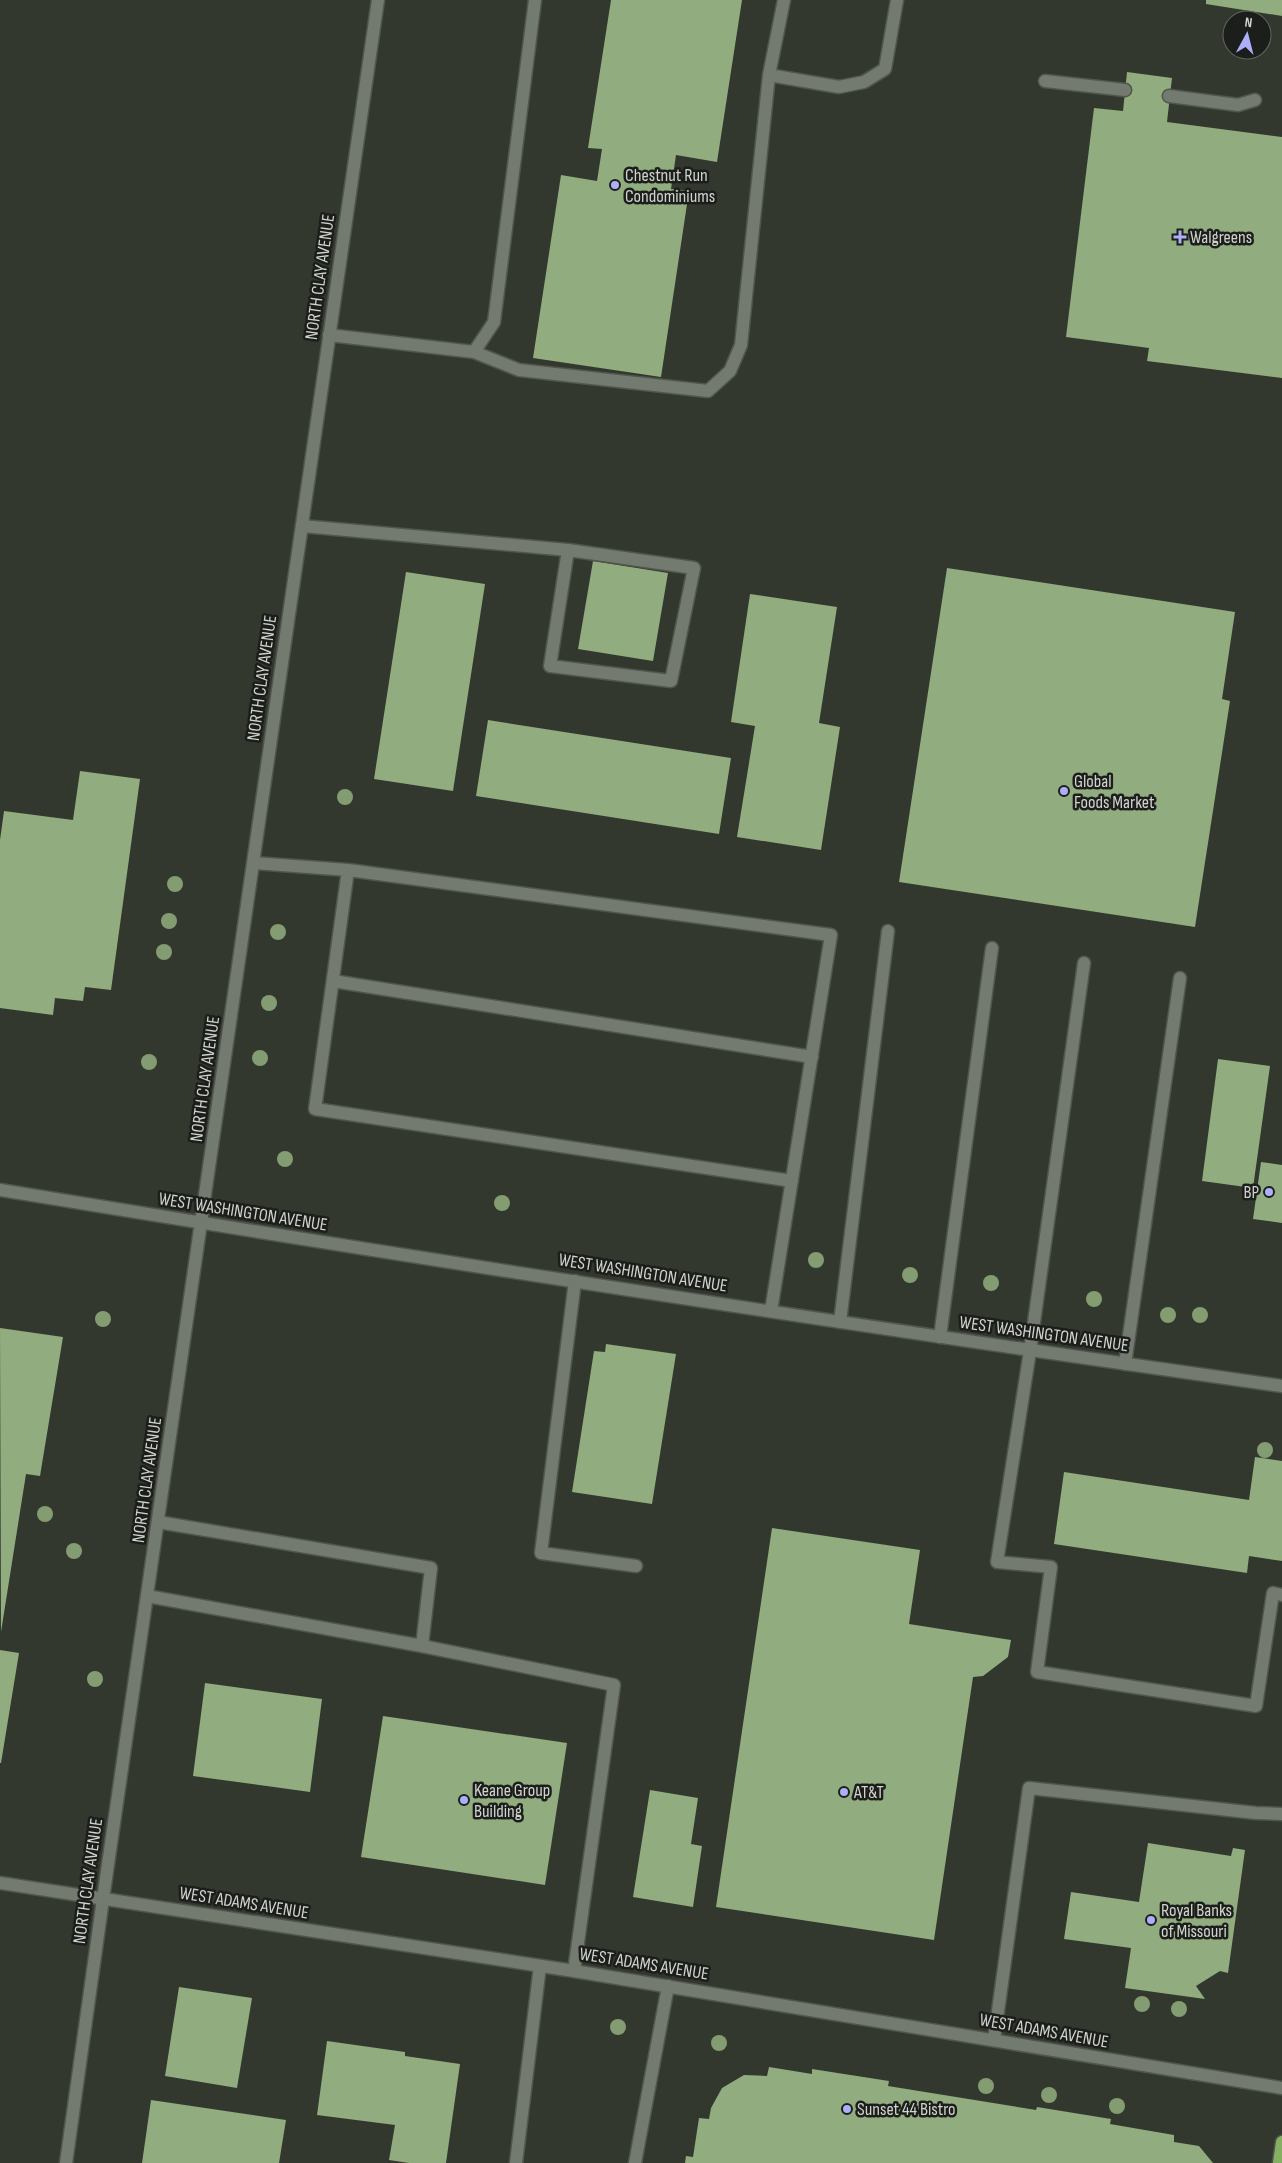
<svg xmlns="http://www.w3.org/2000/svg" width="1282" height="2163" font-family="'Sofia Sans Condensed',sans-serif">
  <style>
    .building { fill: #91ac7f }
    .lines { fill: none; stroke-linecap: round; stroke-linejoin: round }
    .service-casing { stroke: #51554d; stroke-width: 15 }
    .minor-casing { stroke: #51554d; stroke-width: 15 }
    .tertiary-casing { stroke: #51554d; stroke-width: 15 }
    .secondary-casing { stroke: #51554d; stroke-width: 15 }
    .primary-casing { stroke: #51554d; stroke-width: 15 }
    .service { stroke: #737a6f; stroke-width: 12 }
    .minor { stroke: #737a6f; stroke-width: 12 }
    .tertiary { stroke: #737a6f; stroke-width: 12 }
    .secondary { stroke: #737a6f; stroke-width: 12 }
    .primary { stroke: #85af62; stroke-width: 12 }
    .tree { fill: #839c72 }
    .poi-dot { fill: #adaffb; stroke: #1b1e1a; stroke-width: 2 }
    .labels { text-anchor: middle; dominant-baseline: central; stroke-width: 5; stroke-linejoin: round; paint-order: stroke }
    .poi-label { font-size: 18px; fill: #d1d4ce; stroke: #1b1e1a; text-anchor: start }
    .street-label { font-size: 18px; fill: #d1d4ce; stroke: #1b1e1a }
  </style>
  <rect width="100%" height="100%" fill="#32382e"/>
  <!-- building -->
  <path class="building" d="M611,0H742L717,162L676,155L671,189L689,191L661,377L533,358L561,175L597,181L602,149L588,148Z
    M1206,0H1282V16L1206,4Z
    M1127,72L1172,78L1167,122L1282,137V378L1147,361L1149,348L1066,337L1094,108L1123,111Z
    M593,561L668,573L653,661L578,649Z
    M947,568L1235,612L1222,699L1230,701L1195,927L899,882Z
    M406,572L485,584L453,791L374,779Z
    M750,594L837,607L819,723L840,727L821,850L737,837L755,726L731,722Z
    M488,720L731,758L719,834L476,796Z
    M80,771L140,779L111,990L85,987L83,1001L55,998L53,1015L0,1008V840L4,811L73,820Z
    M1218,1059L1270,1066L1253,1188L1202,1181Z
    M1261,1162L1282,1165V1223L1253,1219Z
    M0,1328L63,1337L40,1476L26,1474L1,1632Z
    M606,1344L676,1354L652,1504L572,1492L594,1351L605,1352Z
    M1255,1457L1282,1461V1561L1249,1556L1247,1573L1054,1544L1064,1472L1249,1500Z
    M772,1528L920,1550L909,1624L1011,1640L1008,1657L983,1676L973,1677L934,1940L716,1907Z
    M0,1650L19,1653L1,1763H0Z
    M205,1683L322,1699L310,1792L193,1776Z
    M383,1716L567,1743L545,1885L361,1857Z
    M650,1790L698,1798L691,1844L702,1846L693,1907L633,1897Z
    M1148,1843L1231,1856L1233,1848L1245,1850L1228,1973L1220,1971L1196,1986L1205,1999L1125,1988L1131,1948L1064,1939L1071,1892L1139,1902Z
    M179,1987L252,1998L237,2088L165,2076Z
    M327,2041L405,2052V2056L460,2064L446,2163H409L389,2160L395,2125L317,2115Z
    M769,2067L812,2074V2069L889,2081L888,2086L1036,2110L1037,2107L1111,2119L1110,2124L1174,2135V2142L1199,2146L1213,2163H685L686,2156L693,2157L699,2118L709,2119L711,2108L722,2088L744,2075L767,2076Z
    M151,2100L286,2120L279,2163H142Z"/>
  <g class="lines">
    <!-- service casing -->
    <g class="service-casing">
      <path id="service" d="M769,75L839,87L864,82L885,69L897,0
        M1045,81L1125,90
        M1169,96L1238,105L1255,100
        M329,335L474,352L494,322L535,0
        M474,352L519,370L708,391L730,371L741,345L769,75L784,0
        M302,526L568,550L550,666L671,681L694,568L568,550
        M254,863L348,870L831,935L771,1311
        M348,870L315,1109L792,1181
        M1084,963L1030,1351L997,1562L1051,1567L1037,1672L1256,1706L1273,1593L1282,1595
        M333,981L812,1057
        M575,1281L541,1553L636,1566
        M840,1322L888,931
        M940,1337L992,948
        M1125,1364L1180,978
        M158,1522L431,1568L422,1646
        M147,1596L422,1646L614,1685L574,1971
        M994,2040L1029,1788L1256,1813L1282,1814
        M516,2163L540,1966
        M635,2163L668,1986"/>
    </g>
    <!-- minor casing -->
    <g class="minor-casing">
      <path id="minor" d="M0,1190C427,1260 854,1326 1282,1386
        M103,1899L378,0"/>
    </g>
    <!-- tertiary casing -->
    <g class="tertiary-casing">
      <path id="tertiary" d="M66,2163L103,1899"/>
    </g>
    <!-- secondary casing -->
    <g class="secondary-casing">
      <path id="secondary" d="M0,1883L574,1971L1282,2088"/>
    </g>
    <!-- primary casing -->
    <g class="primary-casing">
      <path id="primary" d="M1279,2163L1282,2142"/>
    </g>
    <!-- service -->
    <use href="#service" class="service"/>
    <!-- minor -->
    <use href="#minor" class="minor"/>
    <!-- tertiary -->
    <use href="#tertiary" class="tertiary"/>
    <!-- secondary -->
    <use href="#secondary" class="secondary"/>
    <!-- primary -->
    <use href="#primary" class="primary"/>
  </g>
  <!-- trees -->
  <g class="tree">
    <circle cx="345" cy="797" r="8"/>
    <circle cx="175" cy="884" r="8"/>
    <circle cx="169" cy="921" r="8"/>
    <circle cx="278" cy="932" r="8"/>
    <circle cx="164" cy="952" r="8"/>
    <circle cx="269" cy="1003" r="8"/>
    <circle cx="260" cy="1058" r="8"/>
    <circle cx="149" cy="1062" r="8"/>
    <circle cx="285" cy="1159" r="8"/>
    <circle cx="502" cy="1203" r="8"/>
    <circle cx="816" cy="1260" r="8"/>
    <circle cx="910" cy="1275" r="8"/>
    <circle cx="991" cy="1283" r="8"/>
    <circle cx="1094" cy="1299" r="8"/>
    <circle cx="1168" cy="1315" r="8"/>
    <circle cx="1200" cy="1315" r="8"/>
    <circle cx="103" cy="1319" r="8"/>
    <circle cx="1265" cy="1450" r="8"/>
    <circle cx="45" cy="1514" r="8"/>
    <circle cx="74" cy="1551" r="8"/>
    <circle cx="95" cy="1679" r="8"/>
    <circle cx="1142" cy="2004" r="8"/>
    <circle cx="1179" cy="2009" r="8"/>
    <circle cx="618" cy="2027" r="8"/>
    <circle cx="719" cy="2043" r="8"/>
    <circle cx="986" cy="2086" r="8"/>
    <circle cx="1049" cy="2095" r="8"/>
    <circle cx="1117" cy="2106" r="8"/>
  </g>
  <!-- markers -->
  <g class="poi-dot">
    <circle cx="615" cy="185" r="5"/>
    <path d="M1177.5 229.5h5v5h5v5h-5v5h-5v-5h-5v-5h5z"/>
    <circle cx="1064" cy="791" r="5"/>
    <circle cx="1269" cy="1192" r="5"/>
    <circle cx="844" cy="1792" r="5"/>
    <circle cx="464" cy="1800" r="5"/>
    <circle cx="1151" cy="1920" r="5"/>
    <circle cx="847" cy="2109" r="5"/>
  </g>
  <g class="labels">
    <!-- poi labels -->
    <g class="poi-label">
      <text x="625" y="175">Chestnut Run<tspan x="625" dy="21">Condominiums</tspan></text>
      <text x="1190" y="237">Walgreens</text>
      <text x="1074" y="781">Global<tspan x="1074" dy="21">Foods Market</tspan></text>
      <text x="1259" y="1192" text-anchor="end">BP</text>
      <text x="474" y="1790">Keane Group<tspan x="474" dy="21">Building</tspan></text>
      <text x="854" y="1792">AT&amp;T</text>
      <text x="1161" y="1910">Royal Banks<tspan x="1161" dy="21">of Missouri</tspan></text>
      <text x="857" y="2109">Sunset 44 Bistro</text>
    </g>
    <!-- street labels -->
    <g class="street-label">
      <text transform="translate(320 277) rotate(-82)">NORTH CLAY AVENUE</text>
      <text transform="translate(262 678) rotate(-82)">NORTH CLAY AVENUE</text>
      <text transform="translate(205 1079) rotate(-82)">NORTH CLAY AVENUE</text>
      <text transform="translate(243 1212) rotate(9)">WEST WASHINGTON AVENUE</text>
      <text transform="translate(643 1273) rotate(9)">WEST WASHINGTON AVENUE</text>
      <text transform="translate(1044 1334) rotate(8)">WEST WASHINGTON AVENUE</text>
      <text transform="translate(147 1480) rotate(-82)">NORTH CLAY AVENUE</text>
      <text transform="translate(88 1881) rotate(-82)">NORTH CLAY AVENUE</text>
      <text transform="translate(244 1903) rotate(9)">WEST ADAMS AVENUE</text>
      <text transform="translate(644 1964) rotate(9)">WEST ADAMS AVENUE</text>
      <text transform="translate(1044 2031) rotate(10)">WEST ADAMS AVENUE</text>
    </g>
  </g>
  <!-- north arrow -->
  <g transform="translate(1247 35) rotate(7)"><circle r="24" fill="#1b1e1a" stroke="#646762"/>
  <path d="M0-4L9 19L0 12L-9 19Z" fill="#adaffb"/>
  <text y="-8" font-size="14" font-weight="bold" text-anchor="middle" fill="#d1d4ce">N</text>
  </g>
</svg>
